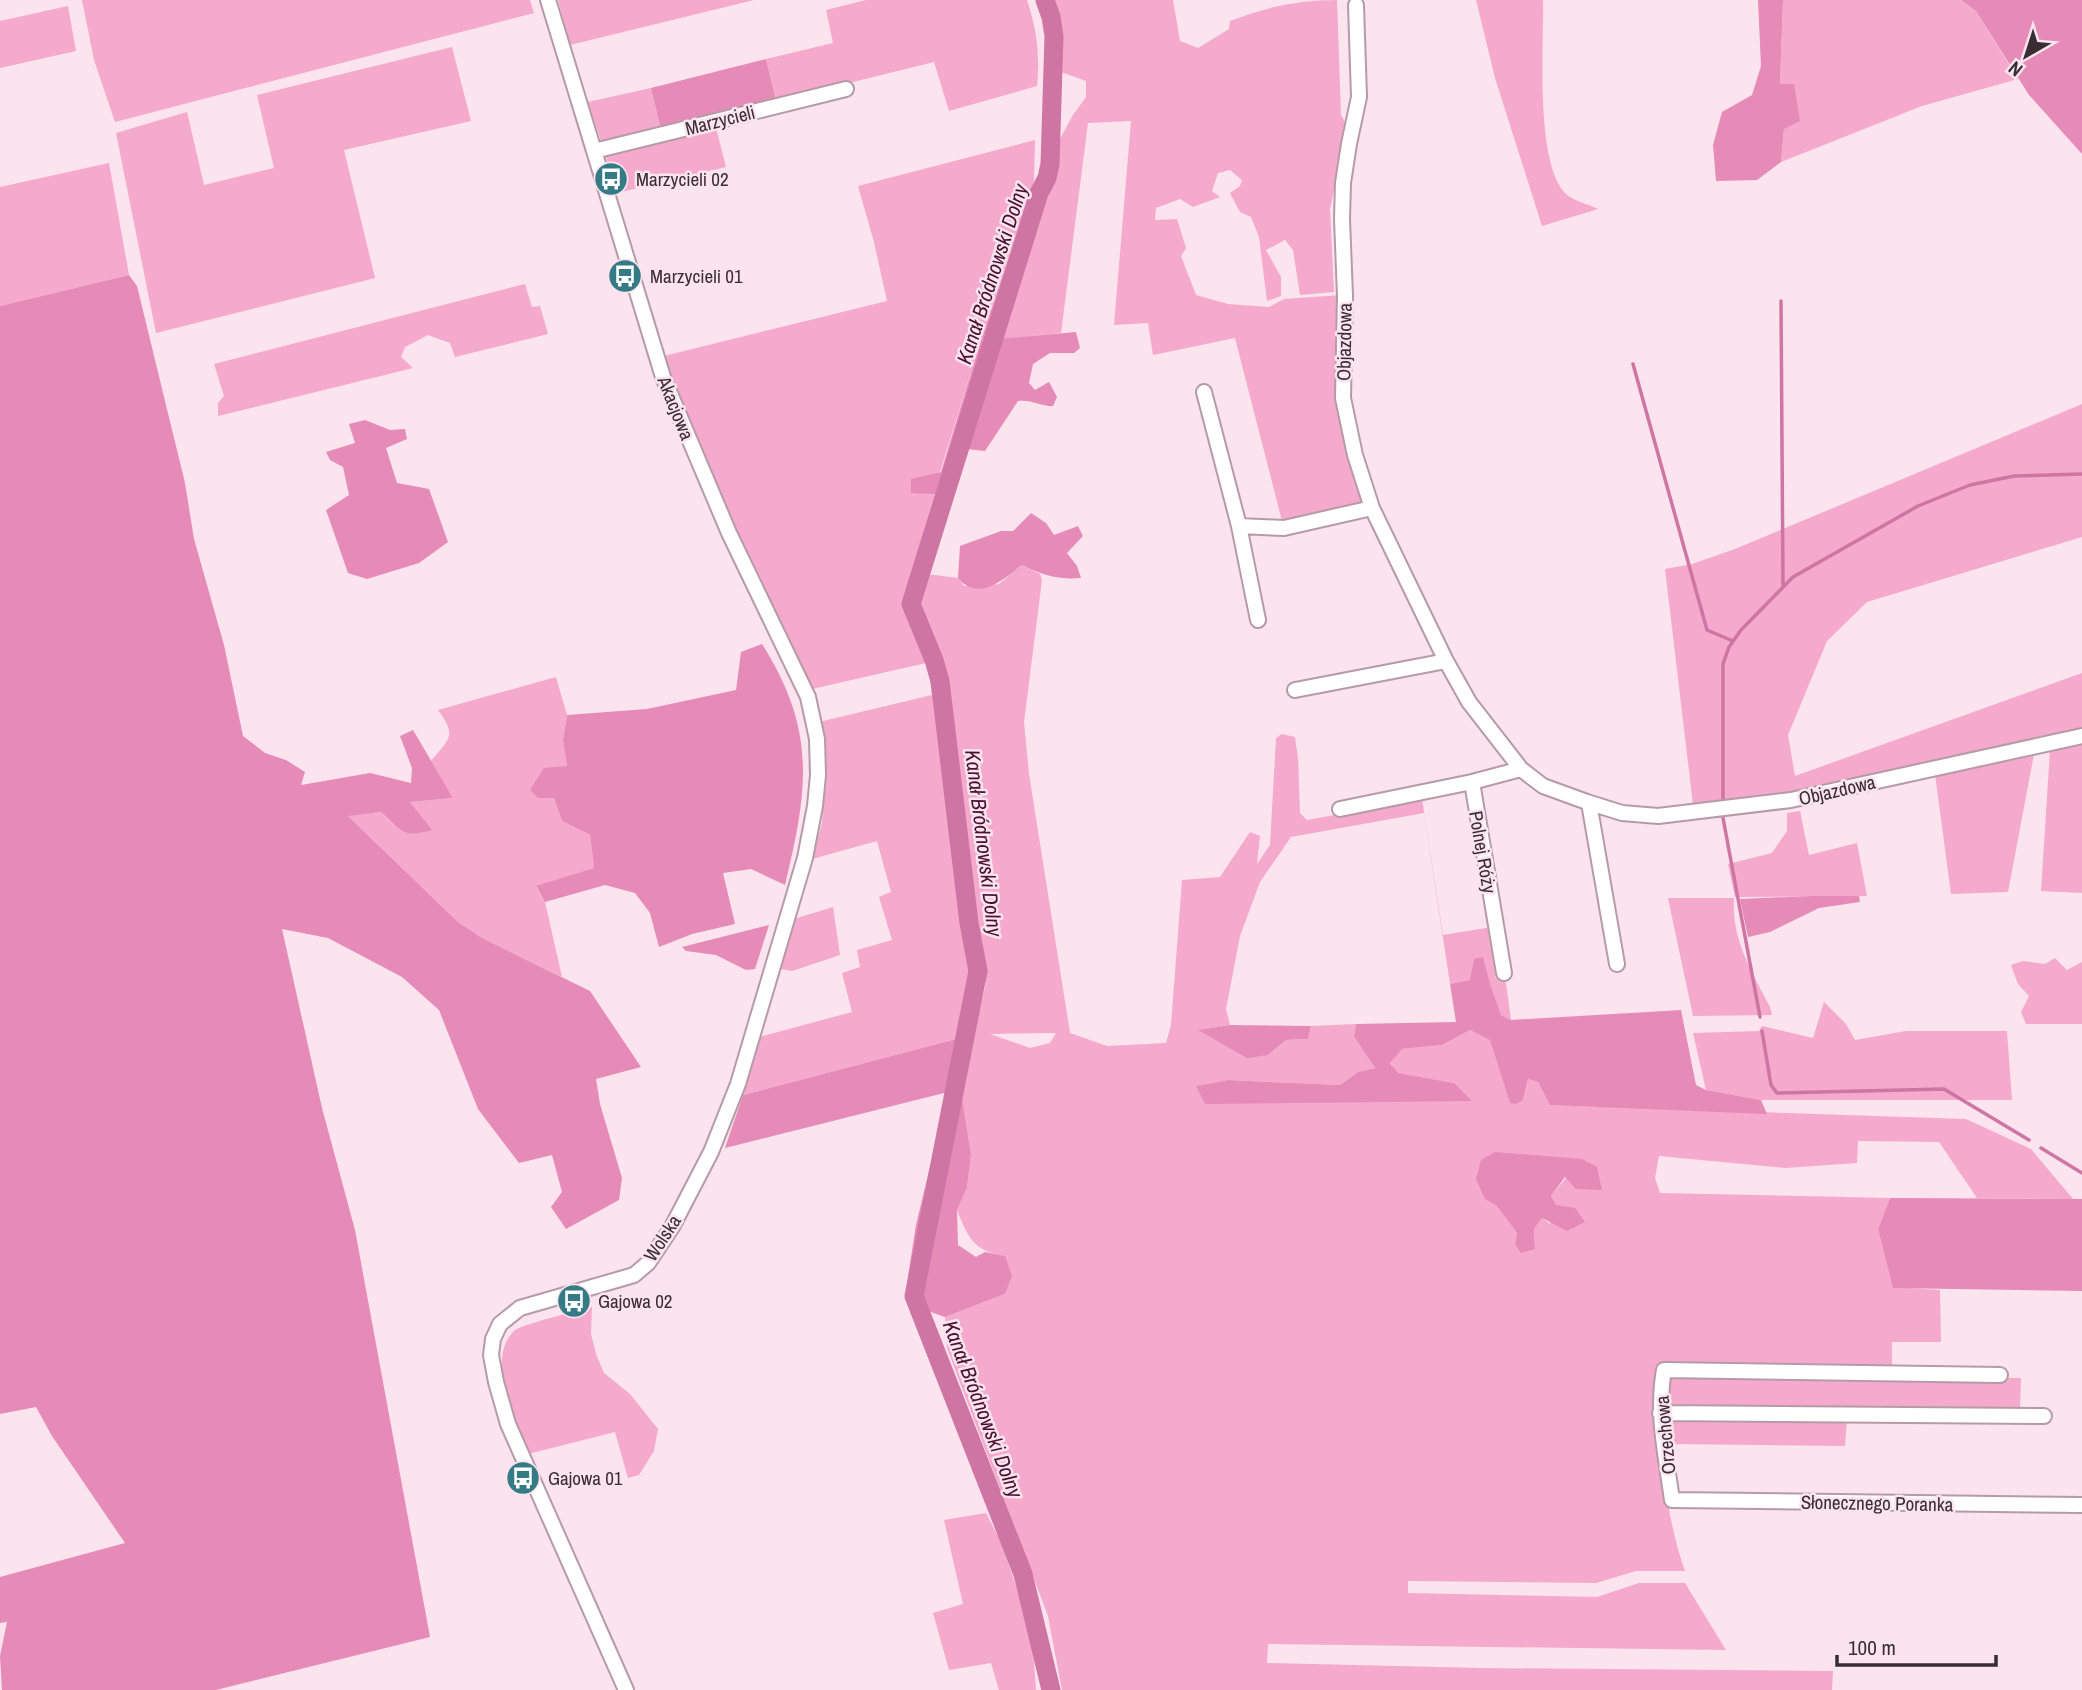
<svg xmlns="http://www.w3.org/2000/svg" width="2082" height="1690" font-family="'Archivo Narrow',sans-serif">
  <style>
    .green { fill: #f4a9cd; fill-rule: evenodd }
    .forest { fill: #e68ab8 }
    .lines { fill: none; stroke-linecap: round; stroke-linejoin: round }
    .stream { stroke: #cf75a3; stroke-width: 3.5 }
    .river { stroke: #cf75a3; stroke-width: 19 }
    .minor-casing { stroke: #b69ba7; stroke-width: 18 }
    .minor { stroke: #fff; stroke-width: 14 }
    .labels { text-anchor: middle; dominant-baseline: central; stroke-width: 5; stroke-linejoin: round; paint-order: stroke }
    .street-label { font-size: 19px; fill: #382d32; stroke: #fbe4ee }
    .poi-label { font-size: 19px; fill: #382d32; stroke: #fbe4ee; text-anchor: start }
    .water-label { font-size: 21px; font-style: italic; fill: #481030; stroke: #fbe4ee }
  </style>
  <rect width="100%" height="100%" fill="#fbe4ee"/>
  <!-- green -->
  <path class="green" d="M82,0H530L534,13L115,122L94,60Z
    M558,0H754L570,45Z
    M866,0H1027C1037,31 1040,54 1037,86L949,111L934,62L776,101L766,59L833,43L826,10Z
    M1054,0H1173L1180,41L1198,48L1229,29L1230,21C1266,7 1299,0 1337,0L1341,115L1348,127L1330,209L1334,292L1300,295L1293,250L1285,240L1266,250L1281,277V296L1267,301L1259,237L1251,217L1240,212L1230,193L1240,186L1242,180L1230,170L1218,173L1212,191L1220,197L1193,207L1180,199L1156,208L1155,220L1177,219L1186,248L1181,256L1196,295L1228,304L1269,307L1284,299L1342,295L1339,381L1364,503L1282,521L1235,338L1153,355L1148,323L1114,325L1131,121L1088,123L1061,333L998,340L1044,204L1056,146L1073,115L1086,97V81L1061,72L1063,33Z
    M1476,0H1543C1544,46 1535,158 1564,192C1570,200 1588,204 1598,209L1542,226L1495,78Z
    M1783,0H1961L1976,11L2018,79L1922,106L1781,162L1784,129L1780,85Z
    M68,6L76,51L0,68V21Z
    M452,47L471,121L344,150L375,278L156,333L116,133L187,112L204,185L274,168L257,95Z
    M651,88L661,130L602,144L588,102Z
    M715,124L726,167L617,193L604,151Z
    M1035,140L1034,181L982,337L940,472L911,480L935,493L907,588L921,592L927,574L958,578L964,586L999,584L1022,565L1040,574L1042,580L1024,722L1029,774L1070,1033L1107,1046L1166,1043L1171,1025L1182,880L1220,877L1250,832L1260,836L1257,864L1270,845L1276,738L1282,734L1295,737L1298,758L1300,813L1307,820L1422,799L1443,935L1492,927L1499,969L1495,977L1506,983L1511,1020L1501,1015L1489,984L1474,959L1471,980L1450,984L1424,813L1291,837L1260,882L1240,936L1226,1009L1230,1025L1200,1030L1268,1055L1286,1040L1308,1039L1311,1026L1356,1024L1354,1037L1375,1068L1358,1072L1340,1085L1228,1080L1197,1086L1205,1104L1454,1083L1397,1073L1390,1062L1402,1049L1442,1045L1470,1030L1490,1039L1510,1102L1523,1100L1528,1079L1538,1082L1550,1105L1966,1119L2031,1149L2073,1199L1977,1198L1939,1142L1858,1141L1857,1163L1786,1168L1659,1156L1655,1178L1660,1193L1890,1198L1878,1229L1893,1287L1940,1290L1941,1342H1892V1369L1655,1375V1443L1661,1444C1665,1488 1670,1529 1685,1571H1636L1596,1583L1408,1581V1593L1597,1597L1639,1583H1685L1726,1650L1268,1644L1267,1663L1481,1668L1833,1671L1832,1690H1062L1048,1616L947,1348L945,1317L1005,1294V1256C974,1251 968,1238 957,1210L967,1188L971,1155L961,1090L986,983L970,982L960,1038L743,1095L759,1037L852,1012L842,973L860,967L857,950L892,940L879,897L891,892L877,841L812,859L822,823L826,760L819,722L932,695L929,671L926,663L812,689C798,654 779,622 763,588C725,513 692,435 664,356L887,301L874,242L858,186ZM1056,1033L1050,1043L1030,1048L990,1034ZM1582,1159L1551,1196L1556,1205L1550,1224L1542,1218L1534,1229L1535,1249L1515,1244L1517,1233L1496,1205Z
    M109,163L129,275L0,306V187Z
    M525,284L532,307L540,306L548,334L455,357L450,343L428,335L405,347L401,357L413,368L218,416V403L224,396L214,364Z
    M2082,404V537L1867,602L1827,641L1788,735L1795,776L2082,673V733L1694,813L1665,569L1692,564L1735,549Z
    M556,677L567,715L563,740L567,766L554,798L562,821L590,835L594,868L536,887L545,902L562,977L482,938L458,922L347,815L381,812C401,831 403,839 431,830L410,802L453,798L431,761C450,738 457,736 438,710Z
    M2082,744V893L2041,891L2050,750Z
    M2035,749L2008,892L1951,894L1935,774Z
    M1800,811L1809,855L1857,843L1867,896L1735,897L1728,864L1772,853L1787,831V813Z
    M1668,898H1734C1731,939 1752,972 1770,1007L1772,1015L1693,1016Z
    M833,907L840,955L792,971L780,969L794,919Z
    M2055,958L2067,970L2082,962V1024H2026L2021,1012L2029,996L2018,984L2011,965L2023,961L2045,964Z
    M1824,1002L1846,1024L1855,1040L1906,1031H2007L2012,1100H1761L1706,1090L1693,1033L1759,1031L1762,1026L1813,1038Z
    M592,1307L591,1334L596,1354L604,1373L630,1394L658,1429L654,1451L639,1475L628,1478L615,1432L528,1454C515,1424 485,1359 514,1331C522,1324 578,1311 592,1307Z
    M1667,1375L2021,1378L2020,1411L1667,1407Z
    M1670,1417L1847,1419L1845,1446L1671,1444Z
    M986,1513L1002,1544L1028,1622L1034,1661L1036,1690H999L991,1663L949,1670L933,1613L963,1604L944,1520Z"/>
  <!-- forest -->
  <path class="forest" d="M1758,0H1783L1780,84H1794L1800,121L1784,129L1781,162L1757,180L1716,181L1713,145L1722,112L1752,95L1761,66Z
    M1961,0H2082V154L2029,95L1976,11Z
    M766,59L776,101L661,130L651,88Z
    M1027,204H1044L998,339L1076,332L1080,348L1074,353H1050L1033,364L1029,383L1035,390L1049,382L1057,397L1053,406C1040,406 1031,399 1018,401L985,451L966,449L921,593L906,588L935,494L911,493V479L941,472L982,337Z
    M129,275L137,286L185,483L194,539L224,645L243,736L265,753L286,760L305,772L301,785L370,773L411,783L412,768L400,736L413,730L453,798L410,802L432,830C402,839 402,831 381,812L348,816L458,922L482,938L590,991L641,1067L596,1079L600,1104L622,1178L619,1200L566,1229L551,1207L562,1192L552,1155L519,1163L478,1109L439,1010L402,977L328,938L282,929L322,1108L355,1230L430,1637L216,1690H2L0,1656L7,1622L0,1623V1577L125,1543L52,1436L36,1407L0,1414V306Z
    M365,420L390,430L405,429L407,439L386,448L397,483L429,489L448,542L419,563L367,579L348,573L326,510L349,495L343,467L330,460L326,452L355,443L349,424Z
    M1031,513L1046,523L1054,535L1078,526L1083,536L1067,553L1077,566L1081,578C1059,580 1042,575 1022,565C1003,580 978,602 958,578L960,546L1001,531H1013Z
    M762,644C817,731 808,789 785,885L751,869L723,873L735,924L692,934L659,947L650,913L635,893L605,885L545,902L536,886L594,868L590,835L562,821L554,798H538L530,790L544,768L567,766L563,740L567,715L647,709L736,690L741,652Z
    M1812,896H1859L1860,902L1819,908L1770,932L1748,937L1740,899Z
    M769,925L755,969L746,970L716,955L686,951L682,947Z
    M1483,957L1490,984L1501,1015L1511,1020L1681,1010L1696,1085L1706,1090L1761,1100L1767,1114L1550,1105L1538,1082L1528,1079L1523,1100L1516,1104L1510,1103L1490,1040L1470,1030L1442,1045L1402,1049L1390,1063L1398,1073L1454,1083L1472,1101L1205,1104L1196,1086L1228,1080L1340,1085L1358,1072L1375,1068L1354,1037L1356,1024L1456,1022L1450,984L1470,980L1474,959Z
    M1230,1025L1311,1026L1308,1039L1286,1040L1268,1055L1247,1058L1198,1030Z
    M960,1038L949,1092L961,1090L971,1155L967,1188L957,1210L958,1245L976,1257L985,1252L1005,1256L1012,1276L1005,1294L945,1317L928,1311H913L907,1283L916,1225L948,1092L725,1148L743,1095Z
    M1495,1152L1582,1159L1597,1167L1602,1190L1576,1189L1565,1177L1551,1196L1556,1205L1575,1208L1585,1222L1567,1231L1542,1218L1534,1229L1535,1249L1521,1253L1515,1244L1517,1233L1496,1205L1485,1199L1476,1179L1481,1160Z
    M1890,1198L2082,1199V1291L1893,1288L1878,1229Z"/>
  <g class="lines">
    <!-- stream -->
    <path class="stream" d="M1781,301L1783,586
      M1633,364L1707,630L1733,641
      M1723,800V664L1729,647L1741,630L1793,577L1918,506L1970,485L2014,476L2082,474
      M1723,818L1760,1017
      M1762,1031L1771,1085L1777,1093L1944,1089L2029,1140
      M2041,1148L2082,1173"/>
    <!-- river -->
    <path class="river" d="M1045,0L1051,17L1054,36L1050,164L1047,178L1039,193L911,604L934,660L940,681L969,923L978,971L914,1296L1023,1574L1051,1690"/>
    <!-- minor casing -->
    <g class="minor-casing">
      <path id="minor" d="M548,0L663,377L729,533L808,697L817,739L818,775L815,806L805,858L738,1084L711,1152L672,1227L648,1263L634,1275L520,1308L500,1324L493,1339L491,1355L496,1382L508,1424L626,1690
        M1356,5L1359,97L1349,144L1343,183L1342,219L1345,296L1343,398L1355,455L1372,508L1446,661L1469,702L1521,769L1543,786L1587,802L1622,813L1658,816L1791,800L2082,736
        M594,151L846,89
        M1204,392L1239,526L1258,620
        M1239,526L1284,528L1372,508
        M1295,690L1446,661
        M1589,803L1617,964
        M1340,809L1472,782
        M1504,973L1472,782L1521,769
        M2000,1375L1664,1370C1656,1414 1666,1456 1672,1500L2082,1505
        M1660,1413L2044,1416"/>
    </g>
    <!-- minor -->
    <use href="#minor" class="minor"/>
  </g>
  <!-- icons -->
  <defs>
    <g id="bus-disc" transform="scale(1.75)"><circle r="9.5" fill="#347b86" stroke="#fbe4ee"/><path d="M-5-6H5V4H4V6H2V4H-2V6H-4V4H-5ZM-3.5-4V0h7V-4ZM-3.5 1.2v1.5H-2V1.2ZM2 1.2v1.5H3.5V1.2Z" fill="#fff"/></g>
  </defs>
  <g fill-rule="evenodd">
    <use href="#bus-disc" x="611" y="179"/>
    <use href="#bus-disc" x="625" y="276"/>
    <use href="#bus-disc" x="574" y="1301"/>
    <use href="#bus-disc" x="523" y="1478"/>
  </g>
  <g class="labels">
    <!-- street labels -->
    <g class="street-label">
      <text transform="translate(720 120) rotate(-14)">Marzycieli</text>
      <text transform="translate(1344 342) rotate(-89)">Objazdowa</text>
      <text transform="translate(676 408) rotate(68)">Akacjowa</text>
      <text transform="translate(1837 790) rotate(-13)">Objazdowa</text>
      <text transform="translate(1483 852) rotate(80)">Polnej Róży</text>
      <text transform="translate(662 1238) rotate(-57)">Wolska</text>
      <text transform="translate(1665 1435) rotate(-95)">Orzechowa</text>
      <text transform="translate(1877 1503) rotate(1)">Słonecznego Poranka</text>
    </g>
    <!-- poi labels -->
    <g class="poi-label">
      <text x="636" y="179">Marzycieli 02</text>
      <text x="650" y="276">Marzycieli 01</text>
      <text x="598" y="1301">Gajowa 02</text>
      <text x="548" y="1478">Gajowa 01</text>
    </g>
    <!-- water labels -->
    <g class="water-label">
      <text transform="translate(992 274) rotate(-72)">Kanał Bródnowski Dolny</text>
      <text transform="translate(984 843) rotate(83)">Kanał Bródnowski Dolny</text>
      <text transform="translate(983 1409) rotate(69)">Kanał Bródnowski Dolny</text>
    </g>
  </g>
  <!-- north arrow -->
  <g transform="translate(2026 56) rotate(219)" stroke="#fbe4ee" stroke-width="5" paint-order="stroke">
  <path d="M0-5L12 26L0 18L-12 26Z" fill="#382d32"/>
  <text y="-10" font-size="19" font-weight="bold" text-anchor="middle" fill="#382d32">N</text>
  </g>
  <!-- scale -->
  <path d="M1837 1655v10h159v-10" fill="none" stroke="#382d32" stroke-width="3.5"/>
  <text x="1848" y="1655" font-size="21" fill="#382d32" stroke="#fbe4ee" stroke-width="5" paint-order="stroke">100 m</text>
</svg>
